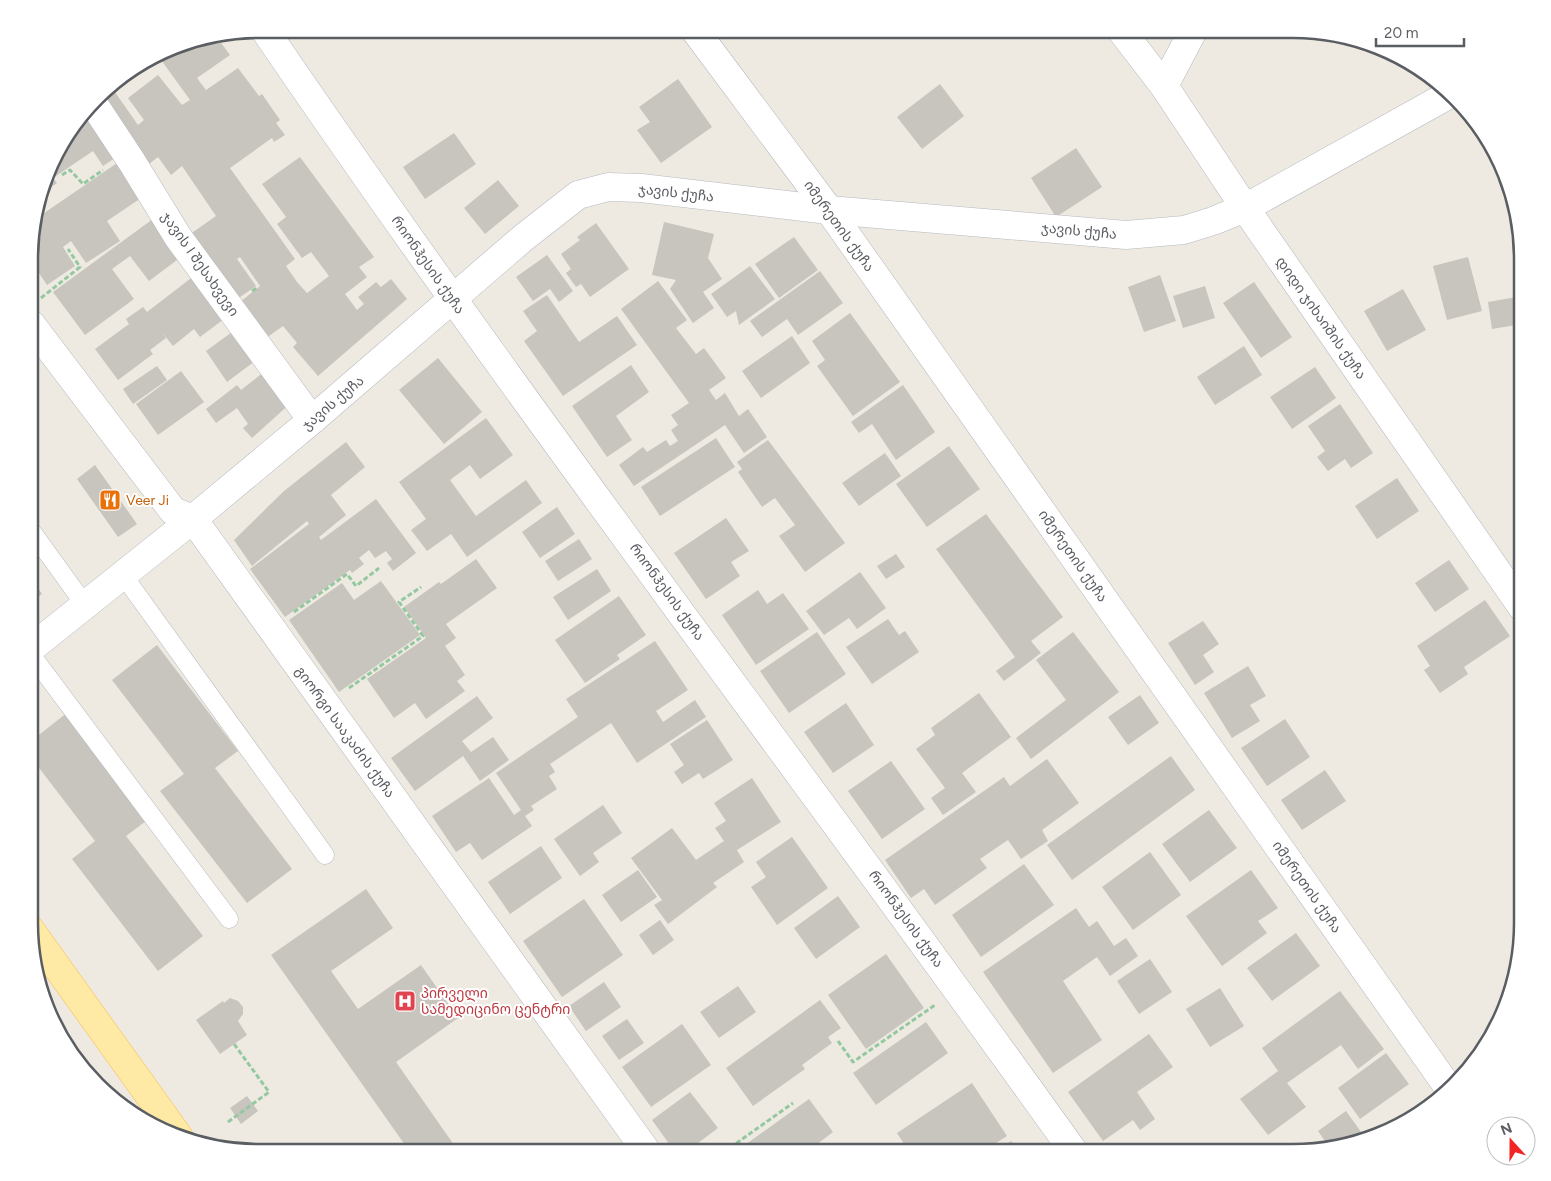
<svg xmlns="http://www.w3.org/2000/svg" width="1551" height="1181" font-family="Figtree,'Noto Sans Georgian',sans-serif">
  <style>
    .building { fill: #c8c4be }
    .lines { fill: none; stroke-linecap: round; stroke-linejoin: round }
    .lane-casing { stroke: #b4b8bd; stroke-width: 19 }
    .street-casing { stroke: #b4b8bd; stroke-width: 29 }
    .secondary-casing { stroke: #b5b9bf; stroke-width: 29 }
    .primary-casing { stroke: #f8bd50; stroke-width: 29 }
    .path { stroke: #94c8a0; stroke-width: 3; stroke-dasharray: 5 2.5; stroke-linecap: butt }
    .lane { stroke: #fff; stroke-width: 18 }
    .street { stroke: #fff; stroke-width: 28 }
    .secondary { stroke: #fff; stroke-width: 28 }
    .primary { stroke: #ffeaa5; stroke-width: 28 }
    .labels { text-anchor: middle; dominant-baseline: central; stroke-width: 4; stroke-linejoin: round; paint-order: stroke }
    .street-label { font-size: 14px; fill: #5a5e63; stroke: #fff }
    .food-label { font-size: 14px; fill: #c56008; stroke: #fff; text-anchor: start }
    .health-label { font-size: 14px; fill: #be3a42; stroke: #fff; text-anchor: start }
    .rim { fill: none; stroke: #5a5e63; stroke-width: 2.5 }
  </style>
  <rect width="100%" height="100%" fill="#eeeae1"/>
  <!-- building -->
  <path class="building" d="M216,36L230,55L197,78L206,90L238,68L259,96L262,94L280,120L276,123L285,135L274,142L272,138L230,168L295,259L286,266L297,282L307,293L329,276L311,252L302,258L277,224L286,217L262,184L300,157L374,257L359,267L367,277L345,294L357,310L364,304L358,297L376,282L381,287L391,279L407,299L318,376L293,347L297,343L283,326L262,341L235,306L260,286L240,257L237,259L256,286L233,302L186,237L216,216L182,166L171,175L158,157L144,168L96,100L105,89L110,85L138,125L144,120L128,98L158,75L182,105L190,100L159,57L185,41Z
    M678,79L712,127L661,163L637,130L650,122L639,107Z
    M940,84L964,116L922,149L897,117Z
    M90,106L121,154L103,166L93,151L53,178L57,183L43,193L59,144Z
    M454,133L476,164L425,199L403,167Z
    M1076,148L1102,187L1056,217L1031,178Z
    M120,161L144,196L107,221L120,241L86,263L71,241L63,247L75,266L47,285L31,261V228L34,220Z
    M498,180L519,206L485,234L464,208Z
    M157,216L185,254L149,281L130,256L112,269L134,299L85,335L53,292Z
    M664,222L714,234L708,258L722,279L703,292L714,308L693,323L670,289L676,280L652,275Z
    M596,223L629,269L590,297L581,284L576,287L566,273L571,269L561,254L580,240L577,237Z
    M794,237L818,270L779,298L755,264Z
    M547,255L573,291L559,302L550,289L533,301L516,277Z
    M1468,257L1482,311L1447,320L1433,266Z
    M750,266L775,299L739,325L736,311L727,317L711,294Z
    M820,271L843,303L798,335L787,319L762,337L750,321Z
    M199,272L228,316L200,337L194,329L173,346L161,331L166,338L150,350L153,354L118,380L95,349L129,324L126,319L143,307L147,312Z
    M1160,275L1176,321L1144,332L1128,287Z
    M658,281L687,320L676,328L696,354L704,348L726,378L709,390L716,400L725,393L739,416L748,409L767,437L744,453L725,425L634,486L619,465L643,447L647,452L666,440L670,446L678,441L671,430L678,425L671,415L689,403L621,309Z
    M1254,282L1292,337L1261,358L1223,303Z
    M1205,286L1215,318L1183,328L1173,296Z
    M1403,289L1426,330L1387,351L1364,311Z
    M547,295L579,342L617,316L637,345L563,396L524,341L537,331L523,311Z
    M1522,296V324L1492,329L1488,302Z
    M850,313L900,382L853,416L817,366L825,360L812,341Z
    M239,327L259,358L227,382L206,351Z
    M792,336L810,363L761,398L742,371Z
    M1244,346L1262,375L1215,405L1197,377Z
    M438,358L482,412L444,444L399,390Z
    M631,365L649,392L616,416L632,440L607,457L572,406Z
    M157,366L167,380L133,404L123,389Z
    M1315,367L1336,398L1292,429L1270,397Z
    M269,368L293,401L252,438L243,428L248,424L237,408L216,423L206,409L237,385L241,390Z
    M181,371L204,402L158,435L136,404Z
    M903,385L935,432L896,460L872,424L859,433L851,422Z
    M1340,404L1373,453L1351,468L1345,459L1328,471L1317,457L1325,451L1308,426Z
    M486,418L513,455L480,479L470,465L450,480L476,516L526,480L542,503L467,557L451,534L427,551L411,530L426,519L399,482Z
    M716,438L735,467L660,516L641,487Z
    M768,440L845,543L805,572L779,536L795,525L775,498L762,507L738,472L742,469L737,462Z
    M346,442L365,467L331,495L346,515L319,537L321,540L376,499L416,553L393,571L387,563L392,559L386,551L375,558L369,550L359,558L364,564L352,573L350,570L285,617L250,569L309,524L307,521L252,566L234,540L284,491Z
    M949,446L980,489L927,527L896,484Z
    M885,453L901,476L859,506L842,483Z
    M95,465L137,524L118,537L77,479Z
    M1397,478L1419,511L1377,539L1355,506Z
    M557,507L575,534L540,558L522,532Z
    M986,514L1063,617L1031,641L1041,653L1004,681L996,671L1015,657L936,549Z
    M726,518L749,551L731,562L740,576L706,599L674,553Z
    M579,539L592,559L558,581L545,561Z
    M896,554L905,567L886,579L877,566Z
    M476,559L497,588L446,624L456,638L445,646L465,675L457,681L465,691L426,719L415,703L394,718L367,679L426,638L404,607L439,582L441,584Z
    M1449,560L1469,589L1435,612L1415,583Z
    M597,569L611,591L568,620L553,597Z
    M860,572L886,608L857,629L849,618L824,635L806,611Z
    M30,576L42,594L30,602Z
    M381,581L420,635L339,692L289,620L342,583L354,600Z
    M758,590L767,604L783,593L809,629L756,665L722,615Z
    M619,596L646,635L617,655L620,659L585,683L555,640Z
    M1485,600L1510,636L1464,667L1468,674L1440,693L1424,670L1430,666L1417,646Z
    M888,619L899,635L905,631L919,652L872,684L846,647Z
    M1203,621L1219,644L1203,655L1214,672L1195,685L1168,643Z
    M817,632L846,674L789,713L760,671Z
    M1073,632L1119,692L1031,759L1016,738L1066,700L1036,660Z
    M655,641L688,690L656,711L663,722L695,700L706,717L637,763L611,723L550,764L555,772L549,776L557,789L531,806L534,810L525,816L532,826L482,860L470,843L456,852L432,816L489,778L514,815L521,810L496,773L578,717L566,699Z
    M157,645L238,751L215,768L292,869L247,903L160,791L184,774L112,680Z
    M1248,666L1266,696L1250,705L1260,721L1232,738L1204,693Z
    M979,693L1011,737L962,773L976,792L943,815L931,798L945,788L916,749L935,735L931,728Z
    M1140,695L1159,723L1128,745L1108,717Z
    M477,696L493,718L462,741L471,752L493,737L509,760L480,781L463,756L415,791L391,758Z
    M846,703L874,745L833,773L804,732Z
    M68,712L150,818L126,836L203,936L158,971L72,859L95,841L30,756V742Z
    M1285,719L1310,757L1267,786L1241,748Z
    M707,720L733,760L703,779L699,773L682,784L674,772L684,765L670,744Z
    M1171,756L1195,790L1072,880L1047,845Z
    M1047,759L1079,803L1042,830L1048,841L1021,859L1008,840L980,859L987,868L935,905L924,889L911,898L885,860L1004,777L1010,786Z
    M891,761L925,809L882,839L848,791Z
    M1325,770L1346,801L1302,830L1281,800Z
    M752,778L781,822L737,850L744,862L713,883L717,887L668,924L654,905L662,900L631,858L672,828L696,860L724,841L715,828L726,821L714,803Z
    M603,805L622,833L593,853L599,862L580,876L554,839Z
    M1209,810L1237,848L1190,882L1162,844Z
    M792,837L828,888L777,925L751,887L766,877L756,862Z
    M541,846L562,878L510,914L488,882Z
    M1150,852L1181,895L1133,930L1102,887Z
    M1024,864L1054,905L981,957L952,915Z
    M638,870L657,897L621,922L602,895Z
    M1251,870L1278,908L1258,921L1267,933L1222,966L1186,916Z
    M366,889L393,928L331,971L358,1009L421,965L458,1018L396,1062L459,1152H410L271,955Z
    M838,896L860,927L816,959L794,928Z
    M584,899L623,955L562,997L523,941Z
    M1076,908L1089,927L1097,921L1114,946L1126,938L1138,956L1110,976L1097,957L1063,981L1102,1040L1053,1073L983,972Z
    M660,920L674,940L653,955L639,935Z
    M1296,933L1320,966L1272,1001L1247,968Z
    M886,954L924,1008L866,1049L828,995Z
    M1150,959L1172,992L1139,1014L1117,981Z
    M604,982L621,1007L586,1031L569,1006Z
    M738,986L756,1012L719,1038L700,1012Z
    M1220,988L1244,1026L1210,1047L1186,1009Z
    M1340,991L1384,1049L1358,1069L1341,1045L1287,1083L1306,1107L1268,1135L1240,1099L1278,1071L1262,1048Z
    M230,998L238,1001L243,1007V1014L238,1021L247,1035L220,1054L196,1020L223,1001L224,1003Z
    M820,1000L841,1028L828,1037L832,1043L802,1065L805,1069L753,1106L726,1068Z
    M627,1019L644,1043L619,1060L602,1036Z
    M926,1022L948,1053L876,1105L853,1073Z
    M682,1024L711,1065L651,1107L622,1067Z
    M1149,1034L1173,1067L1137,1092L1155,1119L1140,1130L1133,1120L1103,1141L1068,1092Z
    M1386,1053L1409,1084L1360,1119L1338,1088Z
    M972,1083L1007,1136L982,1152H909L897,1133Z
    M690,1092L718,1128L686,1152H675L652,1120Z
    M247,1096L258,1111L241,1124L230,1108Z
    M809,1099L833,1132L812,1148L815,1151L820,1149L822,1152H785L779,1143L766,1152H735Z
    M1346,1111L1364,1136L1327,1144L1318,1131Z
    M1011,1141L1019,1152H995Z
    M1182,1144L1187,1152H1169Z
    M546,1145L551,1152H537Z"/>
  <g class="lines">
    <!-- lane casing -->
    <g class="lane-casing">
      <path id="lane" d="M30,529L85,605
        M123,575L325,855
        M30,653L229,919"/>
    </g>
    <!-- street casing -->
    <g class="street-casing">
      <path id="street" d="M264,29C524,410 806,777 1074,1152
        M694,29L829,210L1448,1087
        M1120,29L1164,86L1245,208L1522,607
        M1164,86L1194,29
        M93,103L132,162L178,237L312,420
        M31,324L173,511L193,519L647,1152"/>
    </g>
    <!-- secondary casing -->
    <g class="secondary-casing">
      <path id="secondary" d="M30,649L193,519L312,420L523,238L578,195L608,187L641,188L829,210L1126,235L1184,230L1213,221L1245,208L1450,94"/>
    </g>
    <!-- primary casing -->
    <g class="primary-casing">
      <path id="primary" d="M29,928L179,1137"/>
    </g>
    <!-- path -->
    <path class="path" d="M62,175L70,170L83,184L103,170
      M252,291L258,287
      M41,298L80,267L68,249
      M294,612L347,574L356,586L379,568
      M349,688L423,636L399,602L421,587
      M838,1041L853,1062L935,1005
      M228,1122L269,1092L234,1044
      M824,1148L827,1152
      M724,1152L793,1103"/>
    <!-- lane -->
    <use href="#lane" class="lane"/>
    <!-- street -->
    <use href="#street" class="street"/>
    <!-- secondary -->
    <use href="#secondary" class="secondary"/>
    <!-- primary -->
    <use href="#primary" class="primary"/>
  </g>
  <!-- icons -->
  <defs>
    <g id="restaurant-square" transform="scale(1.125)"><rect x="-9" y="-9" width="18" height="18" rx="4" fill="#e8710a" stroke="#fff"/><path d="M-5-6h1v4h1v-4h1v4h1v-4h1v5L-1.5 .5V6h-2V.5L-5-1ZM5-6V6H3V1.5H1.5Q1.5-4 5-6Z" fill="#fff"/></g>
    <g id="hospital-square" transform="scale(1.125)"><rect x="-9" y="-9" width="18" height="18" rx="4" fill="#e0444e" stroke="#fff"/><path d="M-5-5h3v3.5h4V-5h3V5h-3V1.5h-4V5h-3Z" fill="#fff"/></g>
  </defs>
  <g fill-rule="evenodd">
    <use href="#restaurant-square" x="110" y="500"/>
    <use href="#hospital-square" x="405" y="1001"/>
  </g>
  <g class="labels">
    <!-- street labels -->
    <g class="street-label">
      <text transform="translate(676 193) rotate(6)">ჯავის ქუჩა</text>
      <text transform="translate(839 226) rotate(54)">იმერეთის ქუჩა</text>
      <text transform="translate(1079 231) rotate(5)">ჯავის ქუჩა</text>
      <text transform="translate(200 264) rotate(55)">ჯავის I შესახვევი</text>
      <text transform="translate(428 265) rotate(55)">რიონჰესის ქუჩა</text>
      <text transform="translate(1321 318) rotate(55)">დიდი ჯიხაიშის ქუჩა</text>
      <text transform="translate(333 403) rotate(-40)">ჯავის ქუჩა</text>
      <text transform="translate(1073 556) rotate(55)">იმერეთის ქუჩა</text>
      <text transform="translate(667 592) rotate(54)">რიონჰესის ქუჩა</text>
      <text transform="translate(345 732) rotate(54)">გიორგი სააკაძის ქუჩა</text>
      <text transform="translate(1307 887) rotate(55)">იმერეთის ქუჩა</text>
      <text transform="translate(906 919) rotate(54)">რიონჰესის ქუჩა</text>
    </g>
    <!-- food labels -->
    <g class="food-label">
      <text x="126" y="500">Veer Ji</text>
    </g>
    <!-- health labels -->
    <g class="health-label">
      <text x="421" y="993">პირველი<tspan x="421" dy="16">სამედიცინო ცენტრი</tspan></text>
    </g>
  </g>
  <!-- crop -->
  <path d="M0 0H1551V1181H0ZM259 38H1293A221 221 0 0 1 1514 259V923A221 221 0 0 1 1293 1144H259A221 221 0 0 1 38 923V259A221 221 0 0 1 259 38Z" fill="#fff" fill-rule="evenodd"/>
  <path class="rim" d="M259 38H1293A221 221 0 0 1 1514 259V923A221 221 0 0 1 1293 1144H259A221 221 0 0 1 38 923V259A221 221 0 0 1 259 38Z"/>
  <!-- north arrow -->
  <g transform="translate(1511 1141) rotate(339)"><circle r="24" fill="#ffffff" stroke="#bdbfc1"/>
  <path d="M0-4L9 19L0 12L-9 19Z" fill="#f12524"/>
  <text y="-8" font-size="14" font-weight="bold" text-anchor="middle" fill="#5a5e63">N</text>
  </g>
  <!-- scale -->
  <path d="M1376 38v8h88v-8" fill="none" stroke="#5a5e63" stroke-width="2.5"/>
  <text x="1384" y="38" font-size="15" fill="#5a5e63" stroke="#ffffff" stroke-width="4" paint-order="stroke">20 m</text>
</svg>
